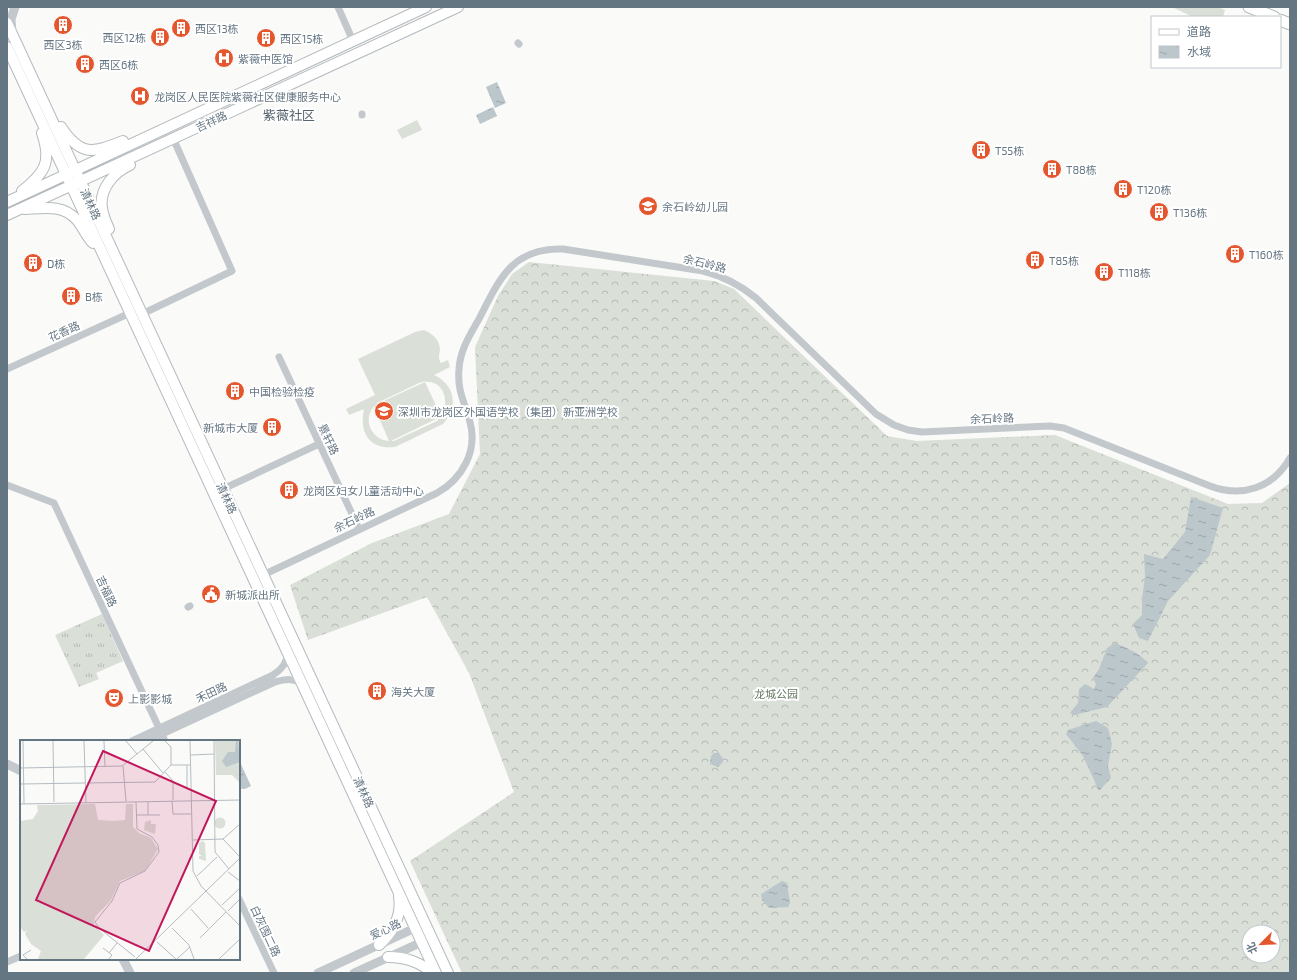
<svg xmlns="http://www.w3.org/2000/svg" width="1297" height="980" font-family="'Exo 2','Noto Sans SC',sans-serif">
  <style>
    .grass { fill: url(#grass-tufts) }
    .forest { fill: url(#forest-crowns); fill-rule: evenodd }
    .garden { fill: #dadfd7; fill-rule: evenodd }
    .water { fill: url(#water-ripples) }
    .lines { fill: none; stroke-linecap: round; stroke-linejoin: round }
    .secondary-casing { stroke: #b3babf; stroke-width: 12 }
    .primary-casing { stroke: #b5babe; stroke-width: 13 }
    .minor { stroke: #c3c8cc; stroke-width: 7 }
    .tertiary { stroke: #c3c8cc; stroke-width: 9 }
    .secondary { stroke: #fff; stroke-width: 10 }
    .primary { stroke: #fff; stroke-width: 11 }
    .labels { text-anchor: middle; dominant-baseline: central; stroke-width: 4; stroke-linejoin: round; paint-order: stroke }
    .poi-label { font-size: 11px; fill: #657683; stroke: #fff; text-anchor: start }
    .street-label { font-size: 11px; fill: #657683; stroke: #fff }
    .park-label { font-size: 11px; fill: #687a64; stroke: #fff }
    .quarter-label { font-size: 13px; fill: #57646e; stroke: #fff }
    .inset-road { fill: none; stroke: #b5bdc2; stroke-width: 1 }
    .view { fill: #c2185b; fill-opacity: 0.15; stroke: #c2185b; stroke-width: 2 }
    .inset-edge { fill: none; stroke: #657683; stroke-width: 2 }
  </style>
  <defs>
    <pattern id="grass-tufts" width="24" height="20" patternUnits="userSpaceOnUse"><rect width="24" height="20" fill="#dadfd7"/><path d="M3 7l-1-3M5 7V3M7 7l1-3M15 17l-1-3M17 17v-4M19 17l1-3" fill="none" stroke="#b4b9b4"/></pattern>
    <pattern id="forest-crowns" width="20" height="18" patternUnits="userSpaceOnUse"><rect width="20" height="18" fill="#dadfd7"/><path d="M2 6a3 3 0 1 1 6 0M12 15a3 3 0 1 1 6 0" fill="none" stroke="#b4b9b4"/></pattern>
    <pattern id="water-ripples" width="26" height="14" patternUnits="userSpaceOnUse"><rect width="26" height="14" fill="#bbc7cb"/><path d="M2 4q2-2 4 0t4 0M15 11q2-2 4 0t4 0" fill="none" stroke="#9ca6aa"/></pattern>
  </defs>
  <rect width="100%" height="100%" fill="#fafaf8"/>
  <!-- grass -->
  <path class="grass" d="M102,614L123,661L96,673L99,679L79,687L55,635Z"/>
  <!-- forest -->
  <path class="forest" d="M529,262L714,281L734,289L887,436L917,441L1055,435L1228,504L1262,503L1290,483V973H462L410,861L514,792L469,673L427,597L308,640L290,585L372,543L449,514L480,454L475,347L498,296L512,274ZM1249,932H1273V956H1249Z"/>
  <!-- garden -->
  <path class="garden" d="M1172,7H1218L1225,10L1223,17H1193Z
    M417,120L422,130L402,139L397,130Z
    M424,330C433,334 440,340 440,350C439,356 438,358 441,363L448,360L450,367L434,375C455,385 459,406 443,424L395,447C369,450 359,432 364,409L349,415L346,409L375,395L358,359L415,332ZM425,381V382L375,405L377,403L419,383ZM425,382C444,380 450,402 441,416ZM374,406L389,441C372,440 362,420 374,406ZM440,417L437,421L394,441H391Z"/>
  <!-- water -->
  <path class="water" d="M497,82L506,103L495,108L486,87Z
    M493,107L497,116L480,124L476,115Z
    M1191,497L1223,508L1210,555L1168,601L1148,641L1139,638L1133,624L1142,615V599L1145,576L1144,554L1163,559L1185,532Z
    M1115,643C1128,648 1139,653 1148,663L1107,707L1074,715L1070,713L1078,703L1079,689L1085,684L1094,689L1096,684L1093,678L1099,669L1107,648Z
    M1096,721L1108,728L1112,744L1108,766L1111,778L1099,791L1083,756L1066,734L1068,730Z
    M714,753H719L723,759L722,763L718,767L710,764L711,756Z
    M239,760L251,786L245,789L239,788Z
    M782,881L787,883L790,903L788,907L769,908L762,900L761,894Z"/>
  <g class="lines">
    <!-- secondary casing -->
    <g class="secondary-casing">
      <path id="secondary" d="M7,23L448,973
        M7,47L436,973
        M61,127C81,157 93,153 123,141
        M22,191C45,173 52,162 42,133
        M7,202L426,7
        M25,209C44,208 63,204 77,220C83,227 86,236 93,243
        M7,215L458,7
        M109,229C106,222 103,216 102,208C99,189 114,172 130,165
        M379,945C393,932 402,915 399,896
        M388,957C406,957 419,962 433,973"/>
    </g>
    <!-- primary casing -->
    <g class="primary-casing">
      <path id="primary" d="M1249,7L1274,17
        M1280,20L1290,24"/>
    </g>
    <!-- minor -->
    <path class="minor" d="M338,7L353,41
      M518,43L519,44
      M362,114V115
      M142,314L232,271L173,138
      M279,357L359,529
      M7,369L130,313
      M7,485L54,503L165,741
      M223,489L319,444
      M263,575L437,493C462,479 478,451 470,422C465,402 457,392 459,369C460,350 470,335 479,319C499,280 512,247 563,249L703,271C723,276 740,285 756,298L876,414L894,425L908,430L922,432L1050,426L1064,428L1210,486C1242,498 1273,488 1290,458
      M188,607L190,606
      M132,741L273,675C282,669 287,663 288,652
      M147,741L275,682C286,679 293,678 302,684
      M239,899L274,973
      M7,962L21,956"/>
    <!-- tertiary -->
    <path class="tertiary" d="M12,32L11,19L15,7
      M7,764L21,771
      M123,959L130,973
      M318,973L415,928L428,930L422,942L354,973"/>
    <!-- secondary -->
    <use href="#secondary" class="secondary"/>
    <!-- primary -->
    <use href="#primary" class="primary"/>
  </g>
  <!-- icons -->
  <defs>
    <g id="building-disc" transform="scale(1)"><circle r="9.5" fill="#e4572e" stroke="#fff"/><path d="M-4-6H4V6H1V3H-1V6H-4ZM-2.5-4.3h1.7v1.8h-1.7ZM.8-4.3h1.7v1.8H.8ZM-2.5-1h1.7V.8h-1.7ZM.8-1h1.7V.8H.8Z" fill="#fff"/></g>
    <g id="hospital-disc" transform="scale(1)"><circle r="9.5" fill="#e4572e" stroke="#fff"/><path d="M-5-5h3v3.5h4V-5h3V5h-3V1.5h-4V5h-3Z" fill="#fff"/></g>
    <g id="school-disc" transform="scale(1)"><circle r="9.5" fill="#e4572e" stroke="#fff"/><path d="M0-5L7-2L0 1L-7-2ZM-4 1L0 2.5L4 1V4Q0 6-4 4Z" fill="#fff"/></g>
    <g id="civic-disc" transform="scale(1)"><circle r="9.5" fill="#e4572e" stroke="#fff"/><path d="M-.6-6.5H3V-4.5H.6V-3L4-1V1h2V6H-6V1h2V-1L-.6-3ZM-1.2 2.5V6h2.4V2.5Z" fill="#fff"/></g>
    <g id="theatre-disc" transform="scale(1)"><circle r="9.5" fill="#e4572e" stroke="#fff"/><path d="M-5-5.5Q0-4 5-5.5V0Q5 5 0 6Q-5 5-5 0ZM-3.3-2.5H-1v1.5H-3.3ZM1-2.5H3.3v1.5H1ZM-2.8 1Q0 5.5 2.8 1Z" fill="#fff"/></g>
  </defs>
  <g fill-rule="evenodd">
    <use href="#building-disc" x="63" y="25"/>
    <use href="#building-disc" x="181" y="28"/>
    <use href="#building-disc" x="160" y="37"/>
    <use href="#building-disc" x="266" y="38"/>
    <use href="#hospital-disc" x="224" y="58"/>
    <use href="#building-disc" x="85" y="64"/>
    <use href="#hospital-disc" x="140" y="96"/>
    <use href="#building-disc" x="981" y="150"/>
    <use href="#building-disc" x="1052" y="169"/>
    <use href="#building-disc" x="1123" y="189"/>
    <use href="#school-disc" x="648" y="206"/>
    <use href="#building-disc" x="1159" y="212"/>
    <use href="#building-disc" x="1235" y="254"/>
    <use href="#building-disc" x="1035" y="260"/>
    <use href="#building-disc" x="33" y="263"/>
    <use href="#building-disc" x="1104" y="272"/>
    <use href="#building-disc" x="71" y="296"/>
    <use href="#building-disc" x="235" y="391"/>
    <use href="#school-disc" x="384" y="411"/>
    <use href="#building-disc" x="272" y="427"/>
    <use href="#building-disc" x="289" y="490"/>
    <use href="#civic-disc" x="211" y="594"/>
    <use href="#building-disc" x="377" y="691"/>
    <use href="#theatre-disc" x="114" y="698"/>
  </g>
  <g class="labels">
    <!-- poi labels -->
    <g class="poi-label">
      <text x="195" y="28">西区13栋</text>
      <text x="146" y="37" text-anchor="end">西区12栋</text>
      <text x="280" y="38">西区15栋</text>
      <text x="63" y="44" text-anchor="middle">西区3栋</text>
      <text x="238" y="58">紫薇中医馆</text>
      <text x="99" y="64">西区6栋</text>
      <text x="154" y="96">龙岗区人民医院紫薇社区健康服务中心</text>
      <text x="995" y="150">T55栋</text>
      <text x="1066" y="169">T88栋</text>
      <text x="1137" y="189">T120栋</text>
      <text x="662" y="206">余石岭幼儿园</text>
      <text x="1173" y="212">T136栋</text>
      <text x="1249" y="254">T160栋</text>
      <text x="1049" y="260">T85栋</text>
      <text x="47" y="263">D栋</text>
      <text x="1118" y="272">T118栋</text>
      <text x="85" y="296">B栋</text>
      <text x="249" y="391">中国检验检疫</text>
      <text x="398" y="411">深圳市龙岗区外国语学校（集团）新亚洲学校</text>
      <text x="258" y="427" text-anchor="end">新城市大厦</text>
      <text x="303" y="490">龙岗区妇女儿童活动中心</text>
      <text x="225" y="594">新城派出所</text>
      <text x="391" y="691">海关大厦</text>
      <text x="128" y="698">上影影城</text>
    </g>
    <!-- street labels -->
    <g class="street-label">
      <text transform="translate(211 121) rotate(-25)">吉祥路</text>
      <text transform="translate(91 204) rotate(65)">清林路</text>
      <text transform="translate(705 263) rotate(14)">余石岭路</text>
      <text transform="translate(64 331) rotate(-24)">花香路</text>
      <text transform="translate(992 418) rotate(-2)">余石岭路</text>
      <text transform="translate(329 439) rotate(65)">景轩路</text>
      <text transform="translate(227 498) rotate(65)">清林路</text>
      <text transform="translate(354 519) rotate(-25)">余石岭路</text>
      <text transform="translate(107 591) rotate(65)">吉福路</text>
      <text transform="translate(211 692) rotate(-25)">禾田路</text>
      <text transform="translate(364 792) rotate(65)">清林路</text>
      <text transform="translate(385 929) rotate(-25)">爱心路</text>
      <text transform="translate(266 931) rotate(65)">白灰围二路</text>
    </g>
    <!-- park labels -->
    <g class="park-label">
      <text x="776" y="693">龙城公园</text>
    </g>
    <!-- quarter labels -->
    <g class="quarter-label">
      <text x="289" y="115">紫薇社区</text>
    </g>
  </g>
  <!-- overview -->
  <g transform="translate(20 740)">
    <rect width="220" height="220" fill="#fafaf8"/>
    <path d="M195,1H220V43L212,35H196Z" fill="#dadfd7"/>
    <path d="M75,64L78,80L94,81L105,80L106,64H113V87L119,93L131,98L138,109L125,131L100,141L91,160L75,177L74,185L84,195L64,219H18L21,211L11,204L5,194L7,191L4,192L0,187V81L13,79L18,71L17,65Z" fill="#dadfd7"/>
    <path d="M194.5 83a5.5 5.5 0 1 1 11 0a5.5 5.5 0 1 1-11 0ZM131,80V84H136L135,94L124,90L125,82ZM183,101L185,103L186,121L179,119V116H182L179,114V103Z" fill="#dadfd7"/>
    <path d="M216,1H218L220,22L206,27L202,21L208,12H215Z" fill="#bbc7cb"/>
    <path class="inset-road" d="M3,1L4,64M33,1L34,62M64,1L66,63M84,1L85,27M106,1L117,14M145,1L151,7V25M170,1L173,131L181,146L220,186M194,1L195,112L209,129M123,9L143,33M171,15L194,14M167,25V49M103,26L106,61M0,28L102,26L133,1M145,32L153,41V60M67,43L135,42L151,25H170M0,44L65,43M152,61L153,74H171M128,62V75M0,64L220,60M116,75H140M203,99L220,117M173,100L203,99L220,84M208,132L220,141M177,136L197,117M202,165L220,148M171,169L188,188M208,171L220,159M152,188L169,205L174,219M180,198L206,172M137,202L156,219M83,208L92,215L89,219M89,213L97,203M115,217L79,188L75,182L92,161L100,143L125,131L139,112L138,105L132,97L117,89L116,62M7,219L3,215L11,210M116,219L220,118M157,219L170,207M199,219L220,199"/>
    <path class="view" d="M83,11L196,61L129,211L16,160Z"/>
    <rect width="220" height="220" class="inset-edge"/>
  </g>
  <!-- border -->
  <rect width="1297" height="980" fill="none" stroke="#657683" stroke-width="16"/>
  <!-- legend -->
  <rect x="1151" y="16" width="130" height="52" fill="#ffffff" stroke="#c1c8cd"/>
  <rect x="1159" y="29" width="20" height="6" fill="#ffffff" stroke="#c1c8cd"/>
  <text x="1187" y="36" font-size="12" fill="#657683">道路</text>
  <rect x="1159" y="46" width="20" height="12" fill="url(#water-ripples)" stroke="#c1c8cd"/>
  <text x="1187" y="56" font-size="12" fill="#657683">水域</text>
  <!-- north arrow -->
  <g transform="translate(1261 944) rotate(246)"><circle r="19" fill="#ffffff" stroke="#c1c8cd"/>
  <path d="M0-3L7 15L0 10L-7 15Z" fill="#e4572e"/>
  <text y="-6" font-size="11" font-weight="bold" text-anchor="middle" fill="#657683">北</text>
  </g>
</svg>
